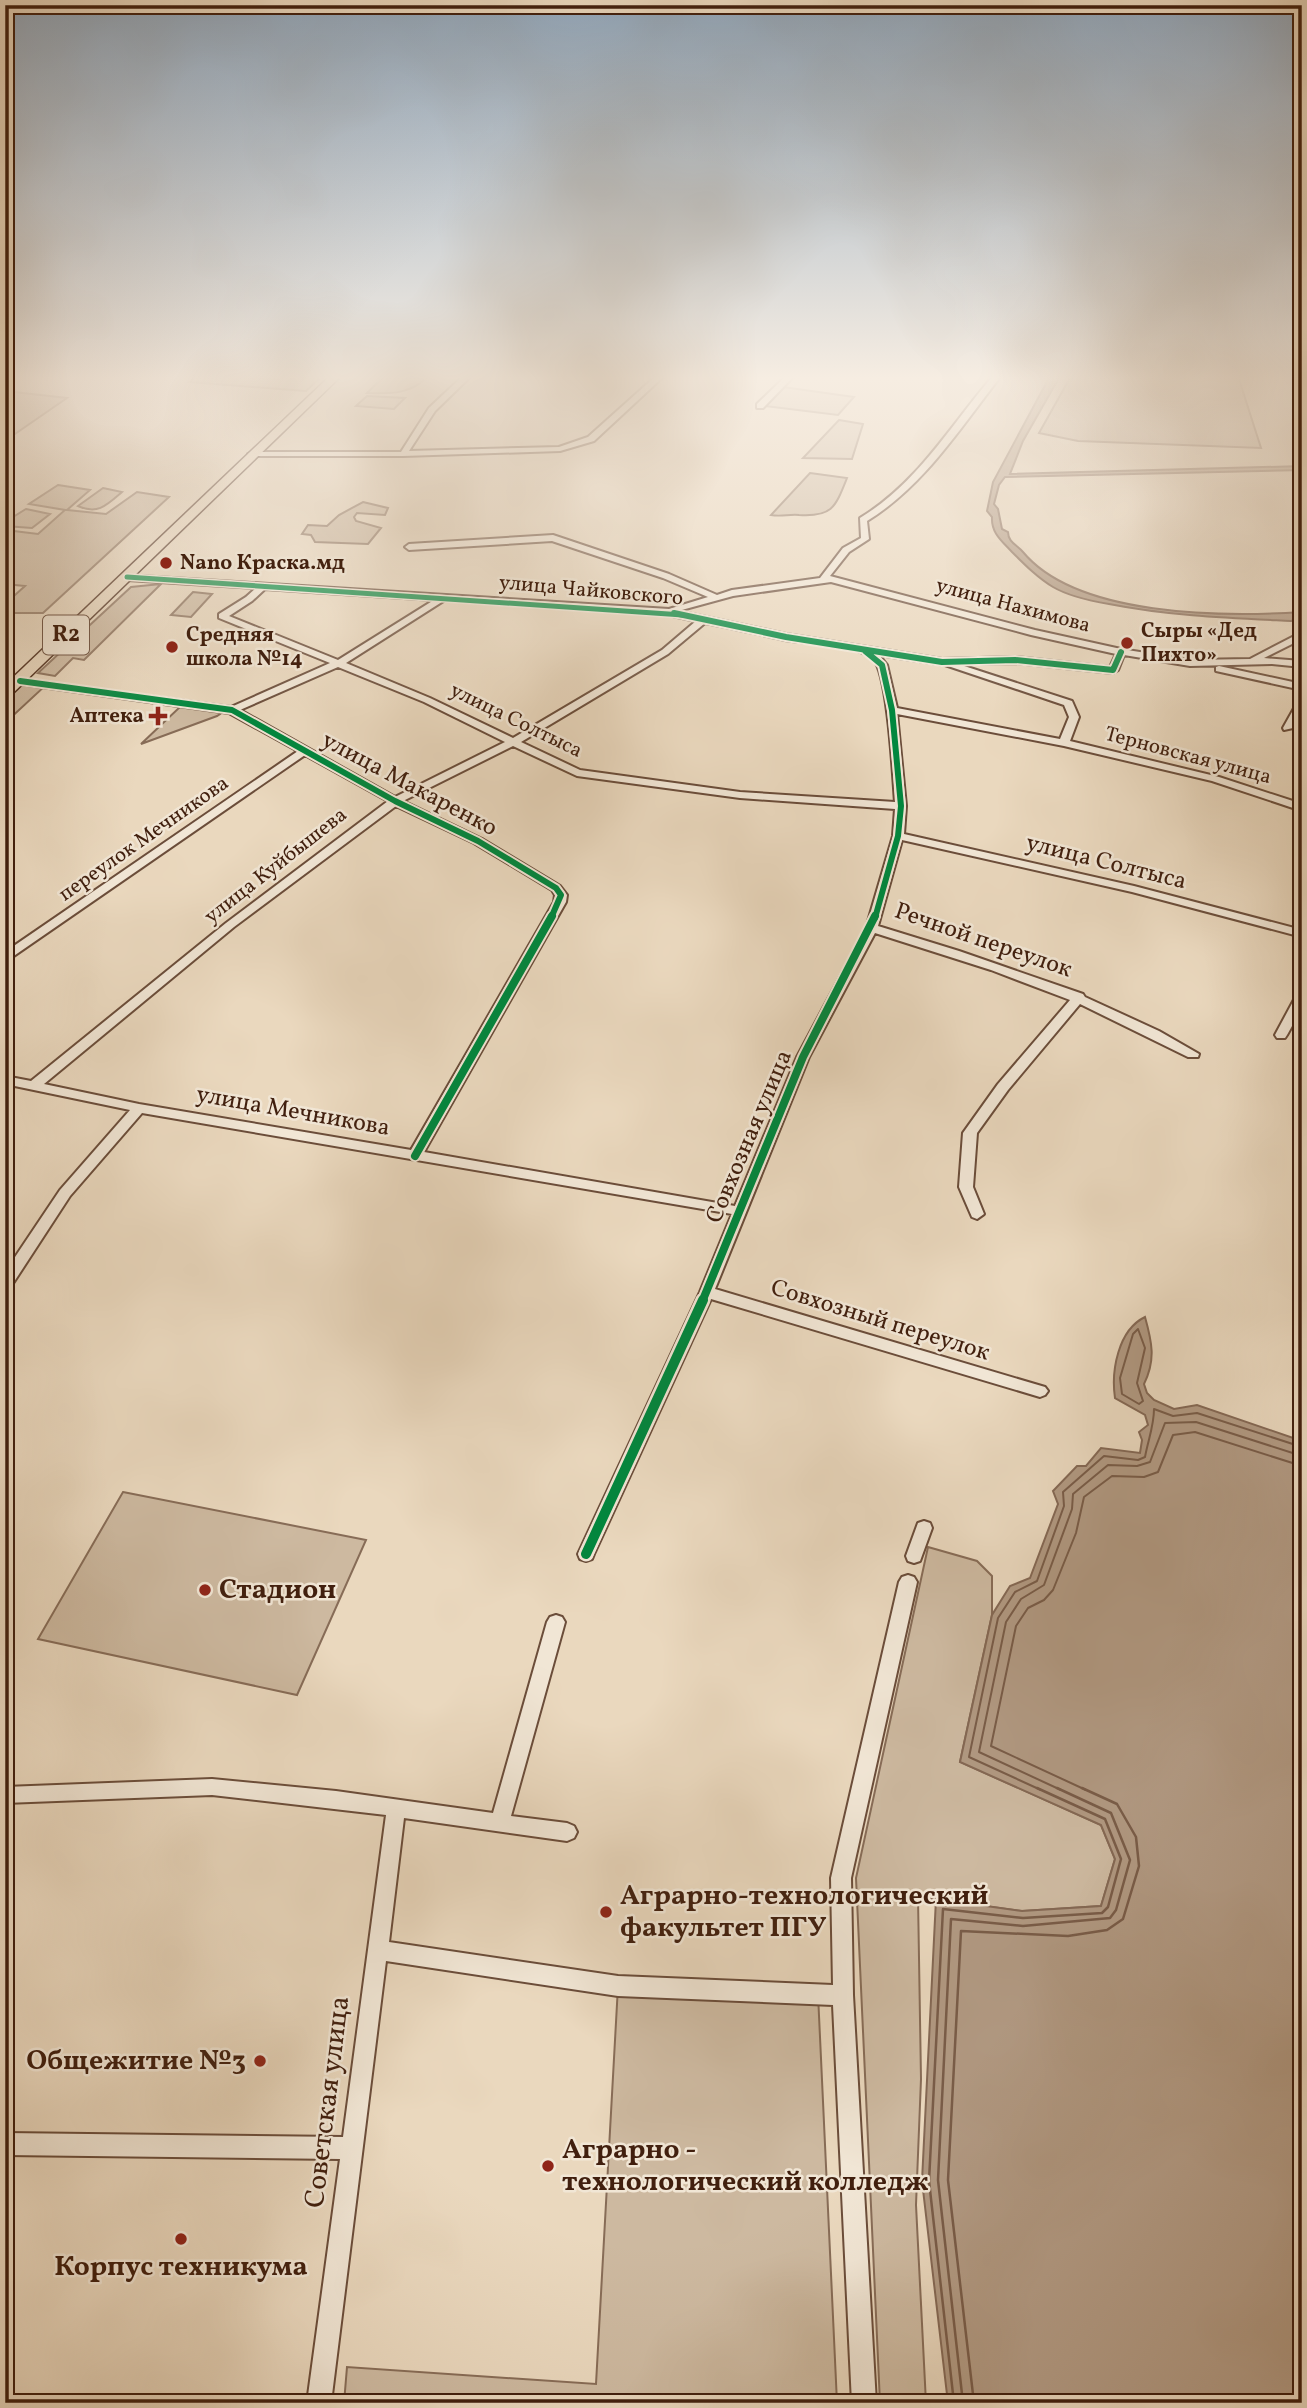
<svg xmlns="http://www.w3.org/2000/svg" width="1307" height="2408" font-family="Vollkorn,serif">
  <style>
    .green { fill: #cdb9a0; stroke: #876c57; stroke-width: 2 }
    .water { fill: #b19982; stroke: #846854; stroke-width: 2 }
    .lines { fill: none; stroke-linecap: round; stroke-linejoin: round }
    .shore-far1 { stroke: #795c48; stroke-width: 2 }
    .shore { stroke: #795c48; stroke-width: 2.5 }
    .minor-casing { stroke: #6b4d3a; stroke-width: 4 }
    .primary-casing { stroke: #411f0e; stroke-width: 3 }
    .minor { fill: #f1e6d5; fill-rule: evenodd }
    .primary { fill: #ead8be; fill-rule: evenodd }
    .cycleway-far3-casing { stroke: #f1e6d5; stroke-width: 8 }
    .cycleway-far2-casing { stroke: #f1e6d5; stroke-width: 10 }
    .cycleway-far1-casing { stroke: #f1e6d5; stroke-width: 12 }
    .cycleway-casing { stroke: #f1e6d5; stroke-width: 15 }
    .cycleway-far3 { stroke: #00873e; stroke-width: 5 }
    .cycleway-far2 { stroke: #00873e; stroke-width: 6 }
    .cycleway-far1 { stroke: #00873e; stroke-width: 8 }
    .cycleway { stroke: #00873e; stroke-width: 10 }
    .poi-dot { fill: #8f2418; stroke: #f1e6d5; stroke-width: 2.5 }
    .labels { text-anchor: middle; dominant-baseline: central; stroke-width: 5; stroke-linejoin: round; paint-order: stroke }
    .far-poi-label { font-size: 21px; font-weight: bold; fill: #411f0e; stroke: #f1e6d5; text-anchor: start }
    .far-street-label { font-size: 21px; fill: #411f0e; stroke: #f1e6d5 }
    .shield { fill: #f1e6d5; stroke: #765b4a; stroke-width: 2 }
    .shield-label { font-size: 23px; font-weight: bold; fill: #411f0e }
    .street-label { font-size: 24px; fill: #411f0e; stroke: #f1e6d5 }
    .near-poi-label { font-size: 28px; font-weight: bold; fill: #411f0e; stroke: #f1e6d5; text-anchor: start }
    .near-street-label { font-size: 28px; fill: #411f0e; stroke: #f1e6d5 }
  </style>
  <rect width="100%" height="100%" fill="#ead8be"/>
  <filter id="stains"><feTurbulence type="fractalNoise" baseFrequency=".00286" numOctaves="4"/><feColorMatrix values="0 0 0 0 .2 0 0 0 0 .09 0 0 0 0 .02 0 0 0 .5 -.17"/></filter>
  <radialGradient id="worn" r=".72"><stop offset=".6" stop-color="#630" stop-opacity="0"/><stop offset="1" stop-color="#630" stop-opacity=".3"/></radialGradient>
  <!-- green -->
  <path class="green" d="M197,376L279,379L283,376H322L306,391L189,382Z
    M384,376H428C412,394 391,394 367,393Z
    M1071,376H1238L1261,448L1078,441L1039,433Z
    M783,387L854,397L838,415L765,406Z
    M5,391L67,398L12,436L5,435Z
    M367,396L405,398L394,409L356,406Z
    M839,420L863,424L852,459L803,458Z
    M810,473L847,478C835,508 832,517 799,515C789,514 781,517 771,515Z
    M58,485L90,490L67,510L106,514L137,492L169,497L43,613H5V604L25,586L5,584V561L11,556L5,555V530L38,534L65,510L29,504Z
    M103,488L122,492C107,505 98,515 78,506Z
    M363,502L388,508L385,515L357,513L354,517L356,521L381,528L368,544L315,542L311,535L302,534L308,525L327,526L339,515Z
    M26,509L50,514L32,528L5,526V522Z
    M161,584L84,660L73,658L55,676L38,673L131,587Z
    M193,592L212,594L191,617L171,615Z
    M20,681L46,685L5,723V693Z
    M182,705L226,710L217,716L141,744Z
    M123,1492L366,1540L297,1695L38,1639Z
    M928,1547L977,1561L992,1576V1615L960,1762L1101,1825L1115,1859L1101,1906L1022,1911L918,1897L921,2079L916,2205L926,2403H880L856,1878Z
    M618,1986L818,1994L837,2403H344L347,2367L596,2384Z"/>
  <!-- water -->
  <path class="water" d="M1050,376H1060L1023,441L1010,474L1302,466V470L1005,477L999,485L994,504L998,509L1002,529L1008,532C1008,542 1017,545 1023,552C1077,617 1223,617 1302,612V618L1291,621C1229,618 1170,616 1109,604C1091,601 1070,597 1053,587C1038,578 1025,565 1012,552C1002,541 991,533 992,517L987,511L993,482Z
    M1145,1317C1152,1342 1156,1360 1144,1384L1147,1393L1154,1400L1174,1409L1197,1405L1302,1441V2403H948L922,2181L936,1899L1022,1911L1101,1906L1115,1859L1101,1825L960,1762L992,1615L1010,1586L1030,1578L1058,1504L1053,1491L1077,1466H1086L1101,1448L1140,1453L1142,1440L1139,1432L1148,1425L1145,1415L1115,1398C1111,1371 1118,1330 1145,1317Z"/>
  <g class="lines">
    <!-- shore-far1 -->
    <path class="shore-far1" d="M1138,1329L1145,1348L1137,1383L1143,1401L1139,1404L1122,1394L1120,1378L1133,1334Z
      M1041,1790L969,1757L998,1618L1015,1592L1037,1581L1064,1506L1063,1492L1104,1456L1138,1460L1145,1457C1148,1440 1154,1426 1154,1409L1173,1416L1197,1413L1302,1447
      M1061,1790L979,1752L1006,1622L1021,1599L1044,1585L1072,1509L1073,1494L1108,1465L1137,1466L1150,1462L1165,1423L1196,1422L1302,1456
      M1086,1790L991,1746L1016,1626L1028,1608L1044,1600L1053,1590L1076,1533L1084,1497L1112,1476L1144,1477L1158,1472L1173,1435L1195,1432L1302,1466"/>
    <!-- shore -->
    <path class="shore" d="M954,2403L929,2181L943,1909L1023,1918L1102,1913L1108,1907L1121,1859L1105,1819L1037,1788
      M963,2403L938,2180L951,1919L1023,1926L1110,1918L1116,1910L1130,1860L1111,1813L1057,1788
      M974,2403L948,2180L961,1931L1068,1936L1107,1930L1123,1919L1139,1866L1136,1837L1117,1804L1082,1788"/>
    <!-- minor casing -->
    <g class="minor-casing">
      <path id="minor" d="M463,376H471L435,411L409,451L559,447L588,437L656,376H664L594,441L560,451L403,456H252L248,454L252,452H401L429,408Z
        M786,376H794L763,408H757V404Z
        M993,376H1001C960,428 924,486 867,521L869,539L849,552L830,576L1035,630L1121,649L1190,660L1250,659L1302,632V639L1264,658L1302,661V667L1272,664L1190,666L1124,655L1118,670L1113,673L1015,663L958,664L1072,701L1079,717L1070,741L1219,777L1302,804V811L1212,781L1064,746L897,714L906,806L904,834L1134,886L1302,930V937L1132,892L902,840L878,926L959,951L1083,994L1085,997L1159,1031L1199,1054L1198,1057H1188L1080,1004L1008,1090L977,1133L973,1187L984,1214L977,1219L972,1217L959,1187L963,1133L998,1084L1070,1000L991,970L875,933L809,1057L715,1289L1045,1387L1048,1391L1045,1395L1040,1397L711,1299L594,1554L592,1559L586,1561L580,1559L578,1554L700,1292L732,1214L142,1113L70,1196L10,1288L5,1289V1272L60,1190L130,1110L5,1084V1076L31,1081L226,923L388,801L305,755L5,962V952L298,751L229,713L20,684L17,683V679L231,707L330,663L219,618V614L246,597L256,588L127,580L123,577L124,575L669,609L708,597L663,578L552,541L409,550L405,547L409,544L553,535L669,574L717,595L732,590L820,578L843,548L861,538L860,518C918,483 950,426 993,376ZM831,582L1031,635L1116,654L1110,667L1015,657L942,659L786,634L678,611L733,596ZM265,589L434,600L338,660L229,616L252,601ZM445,600L668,615L696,621L662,650L513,738L430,698L346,663ZM705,623C732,628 758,634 785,640C808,644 856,644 873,659C888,673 893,778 895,802L740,792L580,770L521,742L668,654ZM879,655L945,665L1064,705L1069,717L1060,739L897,708L887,665ZM338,667L424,702L505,742L395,797L240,710ZM513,746L577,776L740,798L895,809L893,836L866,928L797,1057L735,1206L424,1152L566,902L567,895L560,886L482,839L403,801ZM396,806L474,843L552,890L555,895L554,902L411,1150L139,1104L44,1084L234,927Z
        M1219,666L1302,684V690L1216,671V667Z
        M1302,700V712L1293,728L1284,730L1283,728L1297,703Z
        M1302,992V1008L1287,1035L1285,1038H1277L1275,1035L1296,996Z
        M924,1521L930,1523L932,1528L920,1561L914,1563L908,1561L906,1556L918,1523Z
        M908,1575L914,1577L917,1582L851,1878L853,1995L876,2403H852L833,2005L618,1996L386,1961L331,2403H307L340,2159L5,2155V2133L343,2137L386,1815L212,1795L5,1803V1787L212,1779L336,1791L493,1813L547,1622L550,1617L556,1615L562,1617L565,1622L511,1816L567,1823L574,1826L577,1832L574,1838L567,1841L404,1818L389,1942L618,1976L833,1985L831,1878L899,1582L902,1577Z"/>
    </g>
    <!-- primary casing -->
    <g class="primary-casing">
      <path id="primary" d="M330,376H341L10,696L5,697V685Z"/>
    </g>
    <!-- minor -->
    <use href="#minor" class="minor"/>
    <!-- primary -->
    <use href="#primary" class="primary"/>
    <!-- cycleway-far3 casing -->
    <g class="cycleway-far3-casing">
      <path id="cycleway-far3" d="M127,577L683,615"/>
    </g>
    <!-- cycleway-far2 casing -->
    <g class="cycleway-far2-casing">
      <path id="cycleway-far2" d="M674,613L786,637L942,662L1015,660L1113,670L1121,652
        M865,651L882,665L892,710L901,806L898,836L875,918
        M20,681L232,710L395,801L478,841L556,888L561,895L551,918"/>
    </g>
    <!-- cycleway-far1 casing -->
    <g class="cycleway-far1-casing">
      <path id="cycleway-far1" d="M415,1156L552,916
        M702,1302L803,1057L875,916"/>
    </g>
    <!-- cycleway casing -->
    <g class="cycleway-casing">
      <path id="cycleway" d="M586,1554L703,1300"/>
    </g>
    <!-- cycleway-far3 -->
    <use href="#cycleway-far3" class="cycleway-far3"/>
    <!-- cycleway-far2 -->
    <use href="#cycleway-far2" class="cycleway-far2"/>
    <!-- cycleway-far1 -->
    <use href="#cycleway-far1" class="cycleway-far1"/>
    <!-- cycleway -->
    <use href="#cycleway" class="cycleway"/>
  </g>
  <!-- sky -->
  <linearGradient id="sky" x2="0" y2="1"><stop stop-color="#92a9bf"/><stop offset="0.53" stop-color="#f6ede2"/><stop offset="1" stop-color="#f6ede2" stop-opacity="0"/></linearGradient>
  <rect width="1307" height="713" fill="url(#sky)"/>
  <!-- markers -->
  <g class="poi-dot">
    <circle cx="166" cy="563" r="7"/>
    <circle cx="1127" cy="643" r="7"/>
    <circle cx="172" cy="647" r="7"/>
    <path d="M154.5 705.5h7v7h7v7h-7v7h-7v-7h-7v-7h7z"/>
    <circle cx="205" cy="1590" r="7"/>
    <circle cx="606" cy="1912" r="7"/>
    <circle cx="260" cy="2061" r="7"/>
    <circle cx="548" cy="2166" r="7"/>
    <circle cx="181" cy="2239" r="7"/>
  </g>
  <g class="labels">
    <!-- far-poi labels -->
    <g class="far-poi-label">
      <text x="180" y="563">Nano Краска.мд</text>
      <text x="1141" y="631">Сыры «Дед<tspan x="1141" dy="24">Пихто»</tspan></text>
      <text x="186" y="635">Средняя<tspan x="186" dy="24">школа №14</tspan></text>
      <text x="144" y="716" text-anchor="end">Аптека</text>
    </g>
    <!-- far-street labels -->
    <g class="far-street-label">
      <text transform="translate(591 591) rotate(5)">улица Чайковского</text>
      <text transform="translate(1013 606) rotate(15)">улица Нахимова</text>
      <text transform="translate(516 721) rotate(26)">улица Солтыса</text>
      <text transform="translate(1188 756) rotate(15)">Терновская улица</text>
      <text transform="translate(144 839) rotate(-35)">переулок Мечникова</text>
      <text transform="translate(276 866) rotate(-38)">улица Куйбышева</text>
    </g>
    <!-- shield labels -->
    <rect class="shield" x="43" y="615.5" width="46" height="39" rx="5"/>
    <g class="shield-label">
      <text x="66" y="635">R2</text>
    </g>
    <!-- street labels -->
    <g class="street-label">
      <text transform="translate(409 785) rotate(28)">улица Макаренко</text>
      <text transform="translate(1106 863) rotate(14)">улица Солтыса</text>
      <text transform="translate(983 941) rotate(19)">Речной переулок</text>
      <text transform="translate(293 1112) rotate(10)">улица Мечникова</text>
      <text transform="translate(750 1137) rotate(-67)">Совхозная улица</text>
      <text transform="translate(880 1321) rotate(17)">Совхозный переулок</text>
    </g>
    <!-- near-poi labels -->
    <g class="near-poi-label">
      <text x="219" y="1590">Стадион</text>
      <text x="620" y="1896">Аграрно-технологический<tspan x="620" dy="32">факультет ПГУ</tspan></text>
      <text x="246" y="2061" text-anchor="end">Общежитие №3</text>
      <text x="562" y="2150">Аграрно -<tspan x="562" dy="32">технологический колледж</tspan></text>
      <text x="181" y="2267" text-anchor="middle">Корпус техникума</text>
    </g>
    <!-- near-street labels -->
    <g class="near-street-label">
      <text transform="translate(328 2102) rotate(-83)">Советская улица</text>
    </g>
  </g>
  <!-- margin -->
  <rect width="1307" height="2408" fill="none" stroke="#ead8be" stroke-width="28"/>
  <rect x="7" y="7" width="1293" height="2394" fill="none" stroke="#411f0e" stroke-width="3.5"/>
  <rect x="14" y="14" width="1279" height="2380" fill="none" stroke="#411f0e" stroke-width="2"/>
  <rect width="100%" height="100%" filter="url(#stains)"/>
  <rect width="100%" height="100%" fill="url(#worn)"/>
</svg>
